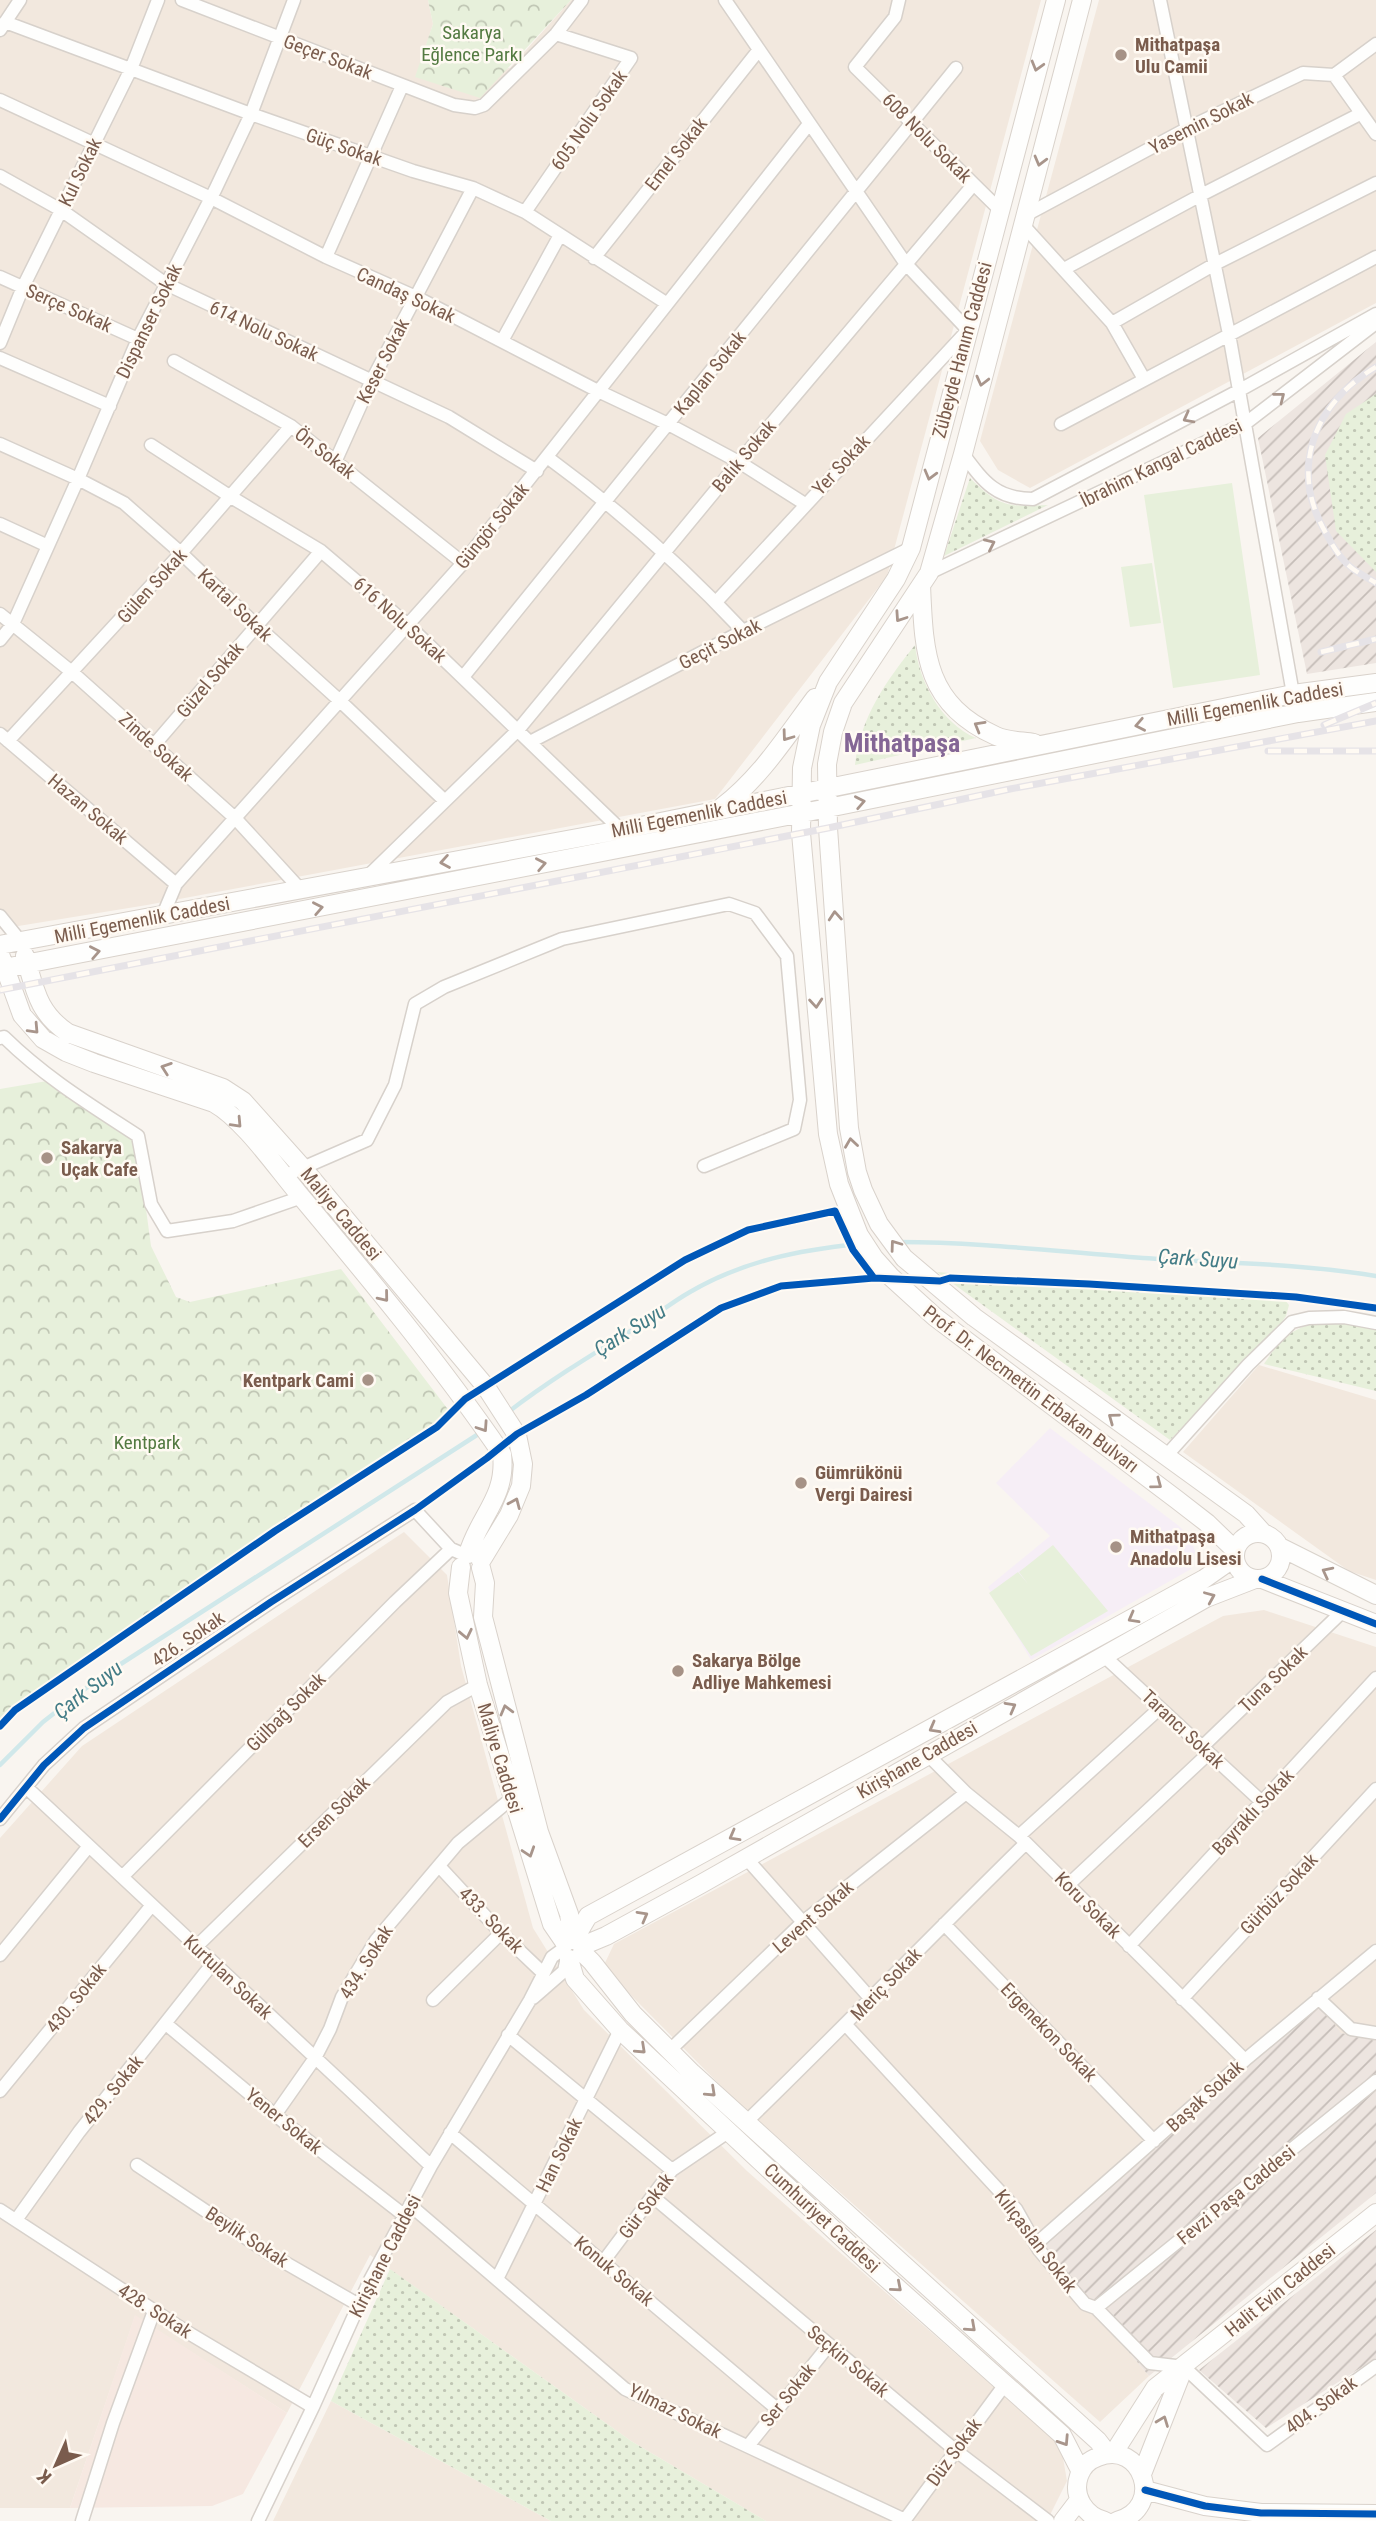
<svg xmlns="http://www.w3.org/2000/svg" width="1376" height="2521" font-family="'Roboto Condensed',sans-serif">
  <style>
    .residential { fill: #f2e8de }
    .commercial { fill: #f6e8e1 }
    .industrial { fill: url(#industrial-furrows) }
    .education { fill: #f6eef6 }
    .grass { fill: url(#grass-dots) }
    .park { fill: url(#park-crowns) }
    .pitch { fill: #e7f0db }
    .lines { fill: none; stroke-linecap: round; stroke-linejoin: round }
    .stream { stroke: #d0e8ea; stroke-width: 4.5 }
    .street-casing { stroke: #d7d1cb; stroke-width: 15 }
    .secondary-casing { stroke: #d9d2cb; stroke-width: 20 }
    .street { stroke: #fefefd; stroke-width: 12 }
    .secondary { stroke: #fefefd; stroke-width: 18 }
    .rail-casing { stroke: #e6e3e7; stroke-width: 7 }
    .rail { stroke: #fffaf3; stroke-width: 4.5; stroke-dasharray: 13; stroke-linecap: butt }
    .cycleway-casing { stroke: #fffaf3; stroke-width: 11 }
    .cycleway { stroke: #0057b8; stroke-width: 7 }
    .oneway { stroke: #a8958b }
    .poi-dot { fill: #a69286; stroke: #fffaf3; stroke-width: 2.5 }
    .labels { text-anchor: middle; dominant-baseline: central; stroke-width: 5; stroke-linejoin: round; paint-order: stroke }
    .park-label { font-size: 19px; fill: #537a41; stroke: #fffaf3 }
    .poi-label { font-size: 19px; font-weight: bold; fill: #7a5c4d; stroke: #fffaf3; text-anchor: start }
    .street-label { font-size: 19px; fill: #7a5c4d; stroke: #fffaf3 }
    .water-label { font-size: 21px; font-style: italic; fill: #437c86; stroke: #fffaf3 }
    .district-label { font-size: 26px; font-weight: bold; fill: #846695; stroke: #fffaf3 }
  </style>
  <defs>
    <pattern id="industrial-furrows" width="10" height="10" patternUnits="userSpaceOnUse" patternTransform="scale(1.75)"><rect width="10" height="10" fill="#ede5e0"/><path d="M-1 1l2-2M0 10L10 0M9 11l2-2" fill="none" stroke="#c5bdb8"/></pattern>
    <pattern id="grass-dots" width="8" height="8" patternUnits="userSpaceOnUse" patternTransform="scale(1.75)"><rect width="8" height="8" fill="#e7f0db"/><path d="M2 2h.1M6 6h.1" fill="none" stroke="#c0c6b4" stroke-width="1.8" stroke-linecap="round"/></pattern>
    <pattern id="park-crowns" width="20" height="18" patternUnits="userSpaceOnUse" patternTransform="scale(1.75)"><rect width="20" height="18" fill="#e7f0db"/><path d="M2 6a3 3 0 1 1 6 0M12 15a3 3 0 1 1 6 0" fill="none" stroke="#c0c6b4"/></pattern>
  </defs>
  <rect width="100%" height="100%" fill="#f9f5f0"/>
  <!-- residential -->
  <path class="residential" d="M0,0H428L433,24L416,77L510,68L571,0H1041L887,576L715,799L147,905L0,929Z
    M1099,0H1376V303L1030,488L998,470L980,441Z
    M1259,1365L1376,1400V1580L1349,1571L1183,1452Z
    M404,1532L447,1575L461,1666L533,1928L584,2010L747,2171L1061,2446L1067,2481L1047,2521H766L631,2441L370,2255L287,2413L135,2316L70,2508H0V1838L82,1746Z
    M1264,1610L1376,1647V2041L1340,2033L1320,2005L1042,2249L1149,2376L1100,2422L733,2098L603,1967L614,1944L1223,1616Z
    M331,2401L551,2521H273Z"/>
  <!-- commercial -->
  <path class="commercial" d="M135,2315L287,2413L243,2494L212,2506L70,2508Z"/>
  <!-- industrial -->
  <path class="industrial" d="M1376,342V663L1307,674L1258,438Z
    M1320,2004L1341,2033L1376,2041V2193L1149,2376L1042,2249Z
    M1376,2230V2358L1266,2428L1199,2370Z"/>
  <!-- education -->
  <path class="education" d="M1050,1428L1179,1526L1190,1537L1195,1551L1191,1569L1031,1660L988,1587L1050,1536L996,1483Z"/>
  <!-- grass -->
  <path class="grass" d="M1376,394V572L1336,531L1325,455L1346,414Z
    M970,478C999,507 1008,507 1048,505L944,556Z
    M915,645C919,682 941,723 976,738L855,765C860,718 886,681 915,645Z
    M937,1272L1284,1299L1289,1305L1286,1316L1277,1329L1170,1440Z
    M1337,1321L1376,1330V1391L1264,1364C1285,1332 1299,1323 1337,1321Z
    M390,2269L631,2441L766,2521H551L331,2401Z"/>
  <!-- park -->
  <path class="park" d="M428,0H571L480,98L415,77L433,24Z
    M53,1080L136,1135L151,1246L176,1297L190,1302L341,1269L453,1416L275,1531L15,1710L0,1725V1089Z"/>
  <!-- pitch -->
  <path class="pitch" d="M1232,483L1260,675L1173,688L1144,495Z
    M1152,563L1161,623L1130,627L1121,567Z
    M1053,1545L1108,1611L1031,1656L989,1593L1018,1572L1028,1584L1019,1572Z"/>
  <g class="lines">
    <!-- stream -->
    <path class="stream" d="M899,1242C981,1242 1061,1252 1143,1258C1221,1263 1298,1263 1376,1276
      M507,1413C551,1379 598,1351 645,1322C660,1312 674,1301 690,1292C743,1261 799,1250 859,1244
      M0,1765L43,1722L99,1678L480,1433"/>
    <!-- street casing -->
    <g class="street-casing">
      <path id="street" d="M182,0L454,105L475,108L484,105L556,34L582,0
        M899,0L895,17L855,67L999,209
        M1160,0L1229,334L1293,694
        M5,22L251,114L413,171L473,188L525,212L666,303
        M0,30L20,0
        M1334,75L1376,134
        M0,100L211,198L326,257L416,297L598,391L668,424L739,462L805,504
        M0,176L61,210L166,284L449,417L537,471
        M525,212L631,58L556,34
        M1026,215L1188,128L1303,73L1334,75L1376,44
        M1023,225L1112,323L1144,379
        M326,257L402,86
        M594,258L758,51
        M1064,269L1201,195L1360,114
        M0,277L138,339
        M1112,323L1215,264L1376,183
        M502,341L560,235
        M0,343L23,287L131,69L158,0
        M0,358L110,406
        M174,361L291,426L463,563
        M1061,424L1376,257
        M0,444L78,479L124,503L181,553L256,625L339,700L445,801
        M151,445L231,497L321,551L408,625L621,830
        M963,454C984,482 996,499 1033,499L1240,390L1376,314
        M547,457C618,509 683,567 743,631
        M336,460L371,382L473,188
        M0,524L48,546
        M929,573L1246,423L1376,323
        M716,602L968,330L906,264L725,0
        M0,614L73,673L235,818L301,890
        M0,640L13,624L78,479L138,339L215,190L251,114L294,0
        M463,677L956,68
        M0,734L176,884
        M8,741L181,553L291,426
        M530,742L743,631L911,548
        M154,745L321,551
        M368,876L518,730L739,462L973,185
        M163,915L176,884L463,563L809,124
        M0,916L21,942
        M0,1038L4,1037C46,1078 89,1104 138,1136L151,1204L167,1231L233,1221L302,1197
        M284,1176L367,1140L395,1085L415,1004L444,987L562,939L729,904L755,913L787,956L800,1100L794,1129L704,1166
        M1166,1456L1248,1365L1292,1322L1309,1318L1344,1317L1376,1323
        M1104,1656L1262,1802
        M1202,1747L1344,1610
        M927,1754L966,1793L1019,1836L1245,2060
        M26,1787L431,2166
        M0,1819L44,1765L84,1728L271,1602L415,1510L451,1549L465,1555
        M1019,1836L1160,1708
        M746,1858L871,1999
        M439,1866L501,1933L543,1973
        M122,1877L395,1602L451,1549
        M1068,1885L1209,1753
        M944,1924L1154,2141
        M1129,1946L1376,1678
        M196,1947L447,1702L478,1685
        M0,1955L89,1846
        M533,1998L564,1971L567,1957
        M1318,1998L1351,2029L1376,2033
        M1182,1999L1376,1789
        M433,2000L501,1933
        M166,2024L275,2115L405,2216
        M846,2025L1016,2209L1039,2250L1085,2304L1096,2308L1150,2363L1184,2367L1267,2445L1376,2366
        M508,2035L672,2170
        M669,2051L803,1922L966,1793
        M0,2091L152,1905
        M275,2115L315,2058L330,2029L342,1997L376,1940L458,1843L512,1798
        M745,2123C840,2031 931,1936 1026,1843
        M450,2133L777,2409
        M137,2165L270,2254L359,2305
        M652,2196L955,2450L1048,2521
        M410,2205L625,2389L905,2520
        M0,2210L187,2332L313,2407
        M16,2220L79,2132L213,1963
        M1036,2244L1245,2060L1376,1951
        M603,2262L672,2170L728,2132
        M497,2279L620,2030
        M1096,2308L1376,2081
        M748,2446L829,2345
        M82,2521L113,2423L154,2311
        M258,2521L313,2407L370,2280L431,2166L530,2000L552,1957L563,1949
        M904,2521L1006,2383"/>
    </g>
    <!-- secondary casing -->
    <g class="secondary-casing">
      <path id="secondary" d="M1056,0L911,548L896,579L828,682L811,725L802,768L801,833L828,1134L839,1184L859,1235L874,1258L891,1277L935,1317L1176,1499L1207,1523L1235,1550
        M1082,0L963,454L929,573L843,703L833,732L827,764L828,828L849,1128L857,1172L863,1190L879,1224L904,1258L974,1317L1246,1514L1264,1534
        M921,585C924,654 925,704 996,736C1007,741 1022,741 1034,743
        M722,807C761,777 786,737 815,698
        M0,945L621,830L1293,694L1376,683
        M25,956C35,989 37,1012 68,1033L223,1088L243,1101L302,1167L486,1387L517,1435L523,1464L521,1486L509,1515L481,1561
        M1,957L22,1015L43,1039L66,1052L94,1063L214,1103C243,1119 276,1167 298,1193C369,1278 439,1362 502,1454C507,1497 479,1516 468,1554
        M0,969L828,808L1298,713L1376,702
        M1235 1556a23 23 0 1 1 46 0a23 23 0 1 1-46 0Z
        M1280,1547L1376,1595
        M461,1567L458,1593L478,1685L552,1924L565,1943
        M481,1568L485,1583L483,1617L539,1832L569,1914L573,1939
        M1262,1579L1376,1624
        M574,1940L588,1916L1204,1579L1234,1558
        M582,1946L606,1936L701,1884L1206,1598L1255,1579
        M582,1952L592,1962L633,2014L692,2073L1098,2441L1108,2454
        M569,1959L575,1979L620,2030L866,2260L1062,2435L1081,2472
        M1113,2454L1155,2388L1376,2213
        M1142,2474L1184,2367
        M1145,2490L1205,2506L1261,2513L1376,2514
        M1063,2521L1079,2500
        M1105,2521C1085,2516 1072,2496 1079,2476C1082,2467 1089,2460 1098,2457C1142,2439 1166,2508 1117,2521"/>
    </g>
    <!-- street -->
    <use href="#street" class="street"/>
    <!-- secondary -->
    <use href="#secondary" class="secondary"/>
    <!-- rail casing -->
    <g class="rail-casing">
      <path id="rail" d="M1376,367C1313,404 1288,470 1327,535C1333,547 1342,561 1353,569C1360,574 1368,578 1376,583
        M1321,652L1376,639
        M1324,725L1376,703
        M1268,751H1376
        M0,990L828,828L1010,789L1376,721"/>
    </g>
    <!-- rail -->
    <use href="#rail" class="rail"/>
    <!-- cycleway casing -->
    <g class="cycleway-casing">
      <path id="cycleway" d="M1262,1579L1376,1624
        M0,1726L15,1710L275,1531L437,1427L465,1399L685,1260L748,1230L835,1211L853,1250L874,1278
        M0,1819L44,1765L84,1728L271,1602L415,1510L487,1458L517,1434L586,1395L721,1308L781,1286L874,1278L940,1281L950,1278L1089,1284L1296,1297L1376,1308
        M1145,2490L1205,2506L1261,2513L1376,2514"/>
    </g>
    <!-- cycleway -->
    <use href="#cycleway" class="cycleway"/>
  </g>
  <!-- one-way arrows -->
  <defs><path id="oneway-chevron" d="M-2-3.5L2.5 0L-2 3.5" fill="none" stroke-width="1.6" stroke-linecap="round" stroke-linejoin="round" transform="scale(1.75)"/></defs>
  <g class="oneway">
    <use href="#oneway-chevron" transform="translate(1037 66) rotate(106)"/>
    <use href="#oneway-chevron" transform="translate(1040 161) rotate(105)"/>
    <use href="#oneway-chevron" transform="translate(982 381) rotate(104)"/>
    <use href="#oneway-chevron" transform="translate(1280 397) rotate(-38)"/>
    <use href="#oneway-chevron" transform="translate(1188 418) rotate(152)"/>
    <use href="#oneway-chevron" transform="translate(930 475) rotate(105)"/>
    <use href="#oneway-chevron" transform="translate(990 544) rotate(-25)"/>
    <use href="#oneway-chevron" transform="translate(900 617) rotate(124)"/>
    <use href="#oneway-chevron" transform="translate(1140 725) rotate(169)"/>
    <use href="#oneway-chevron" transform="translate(979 726) rotate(-150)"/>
    <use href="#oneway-chevron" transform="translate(787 736) rotate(126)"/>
    <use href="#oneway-chevron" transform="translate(860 802) rotate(-11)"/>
    <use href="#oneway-chevron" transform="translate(445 862) rotate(170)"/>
    <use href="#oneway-chevron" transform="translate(541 864) rotate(-11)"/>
    <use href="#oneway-chevron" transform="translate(318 908) rotate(-11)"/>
    <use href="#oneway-chevron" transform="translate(835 916) rotate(-94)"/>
    <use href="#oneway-chevron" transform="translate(95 952) rotate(-11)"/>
    <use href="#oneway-chevron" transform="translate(816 1003) rotate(85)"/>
    <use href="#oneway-chevron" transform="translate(34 1029) rotate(47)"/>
    <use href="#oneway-chevron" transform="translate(166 1068) rotate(-161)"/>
    <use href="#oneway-chevron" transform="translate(237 1123) rotate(47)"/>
    <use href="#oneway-chevron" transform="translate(851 1143) rotate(-98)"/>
    <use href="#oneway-chevron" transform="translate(895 1245) rotate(-126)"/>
    <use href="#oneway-chevron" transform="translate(384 1297) rotate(51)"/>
    <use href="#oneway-chevron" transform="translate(1113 1418) rotate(-144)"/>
    <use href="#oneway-chevron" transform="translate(483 1427) rotate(56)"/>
    <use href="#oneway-chevron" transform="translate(1157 1484) rotate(37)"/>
    <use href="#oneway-chevron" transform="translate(515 1503) rotate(-67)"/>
    <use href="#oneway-chevron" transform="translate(1327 1572) rotate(-153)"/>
    <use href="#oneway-chevron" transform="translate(1210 1597) rotate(-23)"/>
    <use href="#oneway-chevron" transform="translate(1133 1618) rotate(151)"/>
    <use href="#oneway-chevron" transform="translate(466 1634) rotate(78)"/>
    <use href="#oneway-chevron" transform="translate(1011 1707) rotate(-29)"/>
    <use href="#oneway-chevron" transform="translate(506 1710) rotate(-105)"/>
    <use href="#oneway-chevron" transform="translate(934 1728) rotate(151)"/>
    <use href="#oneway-chevron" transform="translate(734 1836) rotate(151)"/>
    <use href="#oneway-chevron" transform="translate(529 1852) rotate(72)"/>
    <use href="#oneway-chevron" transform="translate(643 1916) rotate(-29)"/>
    <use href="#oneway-chevron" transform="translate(641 2049) rotate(43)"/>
    <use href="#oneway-chevron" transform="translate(711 2092) rotate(43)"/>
    <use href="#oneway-chevron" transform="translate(897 2287) rotate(41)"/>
    <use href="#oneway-chevron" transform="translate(971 2327) rotate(42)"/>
    <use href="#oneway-chevron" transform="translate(1163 2421) rotate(-69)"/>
    <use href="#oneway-chevron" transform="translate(1064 2441) rotate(57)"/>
  </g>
  <!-- markers -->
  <g class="poi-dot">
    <circle cx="1121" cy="55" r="7"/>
    <circle cx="47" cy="1158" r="7"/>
    <circle cx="368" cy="1380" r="7"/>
    <circle cx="801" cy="1483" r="7"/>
    <circle cx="1116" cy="1547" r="7"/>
    <circle cx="678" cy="1671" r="7"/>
  </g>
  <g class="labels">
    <!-- park labels -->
    <g class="park-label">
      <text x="472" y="32">Sakarya<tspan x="472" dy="22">Eğlence Parkı</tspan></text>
      <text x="147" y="1442">Kentpark</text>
    </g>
    <!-- poi labels -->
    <g class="poi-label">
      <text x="1135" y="44">Mithatpaşa<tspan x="1135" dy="22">Ulu Camii</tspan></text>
      <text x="61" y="1147">Sakarya<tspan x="61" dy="22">Uçak Cafe</tspan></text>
      <text x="354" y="1380" text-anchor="end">Kentpark Cami</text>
      <text x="815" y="1472">Gümrükönü<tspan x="815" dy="22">Vergi Dairesi</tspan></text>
      <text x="1130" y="1536">Mithatpaşa<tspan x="1130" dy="22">Anadolu Lisesi</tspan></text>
      <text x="692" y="1660">Sakarya Bölge<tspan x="692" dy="22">Adliye Mahkemesi</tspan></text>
    </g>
    <!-- street labels -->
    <g class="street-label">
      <text transform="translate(328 57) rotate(21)">Geçer Sokak</text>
      <text transform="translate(589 120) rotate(-55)">605 Nolu Sokak</text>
      <text transform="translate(1201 123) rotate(-27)">Yasemin Sokak</text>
      <text transform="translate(927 138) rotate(45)">608 Nolu Sokak</text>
      <text transform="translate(344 147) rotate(19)">Güç Sokak</text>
      <text transform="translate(676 154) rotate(-52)">Emel Sokak</text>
      <text transform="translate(80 172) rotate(-64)">Kul Sokak</text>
      <text transform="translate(406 295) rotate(25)">Candaş Sokak</text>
      <text transform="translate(69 308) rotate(24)">Serçe Sokak</text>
      <text transform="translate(149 321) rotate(-64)">Dispanser Sokak</text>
      <text transform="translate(264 331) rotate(25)">614 Nolu Sokak</text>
      <text transform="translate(962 350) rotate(-75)">Zübeyde Hanım Caddesi</text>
      <text transform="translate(383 361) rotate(-63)">Keser Sokak</text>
      <text transform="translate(710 373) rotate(-51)">Kaplan Sokak</text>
      <text transform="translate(325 453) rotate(38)">Ön Sokak</text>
      <text transform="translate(744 456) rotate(-50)">Balık Sokak</text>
      <text transform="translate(1161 463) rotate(-26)">İbrahim Kangal Caddesi</text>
      <text transform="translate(841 465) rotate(-47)">Yer Sokak</text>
      <text transform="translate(492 526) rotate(-51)">Güngör Sokak</text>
      <text transform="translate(152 586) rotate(-48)">Gülen Sokak</text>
      <text transform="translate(235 605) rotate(44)">Kartal Sokak</text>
      <text transform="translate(400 620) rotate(42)">616 Nolu Sokak</text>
      <text transform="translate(720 644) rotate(-27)">Geçit Sokak</text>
      <text transform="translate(210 680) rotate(-50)">Güzel Sokak</text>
      <text transform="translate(1255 704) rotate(-10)">Milli Egemenlik Caddesi</text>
      <text transform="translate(156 747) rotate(42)">Zinde Sokak</text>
      <text transform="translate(88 809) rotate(40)">Hazan Sokak</text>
      <text transform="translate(699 814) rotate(-11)">Milli Egemenlik Caddesi</text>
      <text transform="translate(142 920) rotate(-11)">Milli Egemenlik Caddesi</text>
      <text transform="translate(341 1214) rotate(50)">Maliye Caddesi</text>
      <text transform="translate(1031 1389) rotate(37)">Prof. Dr. Necmettin Erbakan Bulvarı</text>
      <text transform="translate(188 1639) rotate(-34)">426. Sokak</text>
      <text transform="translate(1273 1679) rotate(-44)">Tuna Sokak</text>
      <text transform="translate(286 1712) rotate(-45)">Gülbağ Sokak</text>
      <text transform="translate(1183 1729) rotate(43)">Tarancı Sokak</text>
      <text transform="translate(500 1758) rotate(73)">Maliye Caddesi</text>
      <text transform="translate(917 1760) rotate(-30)">Kirişhane Caddesi</text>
      <text transform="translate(334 1812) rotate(-45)">Ersen Sokak</text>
      <text transform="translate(1253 1812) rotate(-47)">Bayraklı Sokak</text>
      <text transform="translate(1279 1894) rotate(-47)">Gürbüz Sokak</text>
      <text transform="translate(1088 1905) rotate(45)">Koru Sokak</text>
      <text transform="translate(813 1917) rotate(-41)">Levent Sokak</text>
      <text transform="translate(491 1920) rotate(46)">433. Sokak</text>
      <text transform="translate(366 1962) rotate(-58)">434. Sokak</text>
      <text transform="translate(228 1977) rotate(43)">Kurtulan Sokak</text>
      <text transform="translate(886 1984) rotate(-46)">Meriç Sokak</text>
      <text transform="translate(76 1998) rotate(-51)">430. Sokak</text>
      <text transform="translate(1049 2032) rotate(46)">Ergenekon Sokak</text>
      <text transform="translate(113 2090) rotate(-51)">429. Sokak</text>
      <text transform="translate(1205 2096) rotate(-42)">Başak Sokak</text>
      <text transform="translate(284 2121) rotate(39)">Yener Sokak</text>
      <text transform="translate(559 2155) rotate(-64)">Han Sokak</text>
      <text transform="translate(1236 2195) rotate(-39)">Fevzi Paşa Caddesi</text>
      <text transform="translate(646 2206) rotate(-53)">Gür Sokak</text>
      <text transform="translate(822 2218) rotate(43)">Cumhuriyet Caddesi</text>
      <text transform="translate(247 2237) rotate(33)">Beylik Sokak</text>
      <text transform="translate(1036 2241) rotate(53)">Kılıçaslan Sokak</text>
      <text transform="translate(385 2256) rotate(-63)">Kirişhane Caddesi</text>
      <text transform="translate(614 2271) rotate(40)">Konuk Sokak</text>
      <text transform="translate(1280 2290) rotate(-39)">Halit Evin Caddesi</text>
      <text transform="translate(155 2311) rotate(33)">428. Sokak</text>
      <text transform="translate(848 2361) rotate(40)">Seçkin Sokak</text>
      <text transform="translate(788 2395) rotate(-51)">Ser Sokak</text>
      <text transform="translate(1321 2405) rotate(-36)">404. Sokak</text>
      <text transform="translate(675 2411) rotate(26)">Yılmaz Sokak</text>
      <text transform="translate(954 2452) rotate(-54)">Düz Sokak</text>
    </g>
    <!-- water labels -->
    <g class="water-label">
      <text transform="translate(1198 1259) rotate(4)">Çark Suyu</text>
      <text transform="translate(630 1330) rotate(-32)">Çark Suyu</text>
      <text transform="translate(88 1690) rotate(-38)">Çark Suyu</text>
    </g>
    <!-- district labels -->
    <g class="district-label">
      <text x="902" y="743">Mithatpaşa</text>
    </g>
  </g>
  <!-- north arrow -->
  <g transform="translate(56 2465) rotate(225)" stroke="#fffaf3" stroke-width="5" paint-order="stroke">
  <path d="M0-5L12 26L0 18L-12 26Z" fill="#7a5c4d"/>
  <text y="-10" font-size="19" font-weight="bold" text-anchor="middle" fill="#7a5c4d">K</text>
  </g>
</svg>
